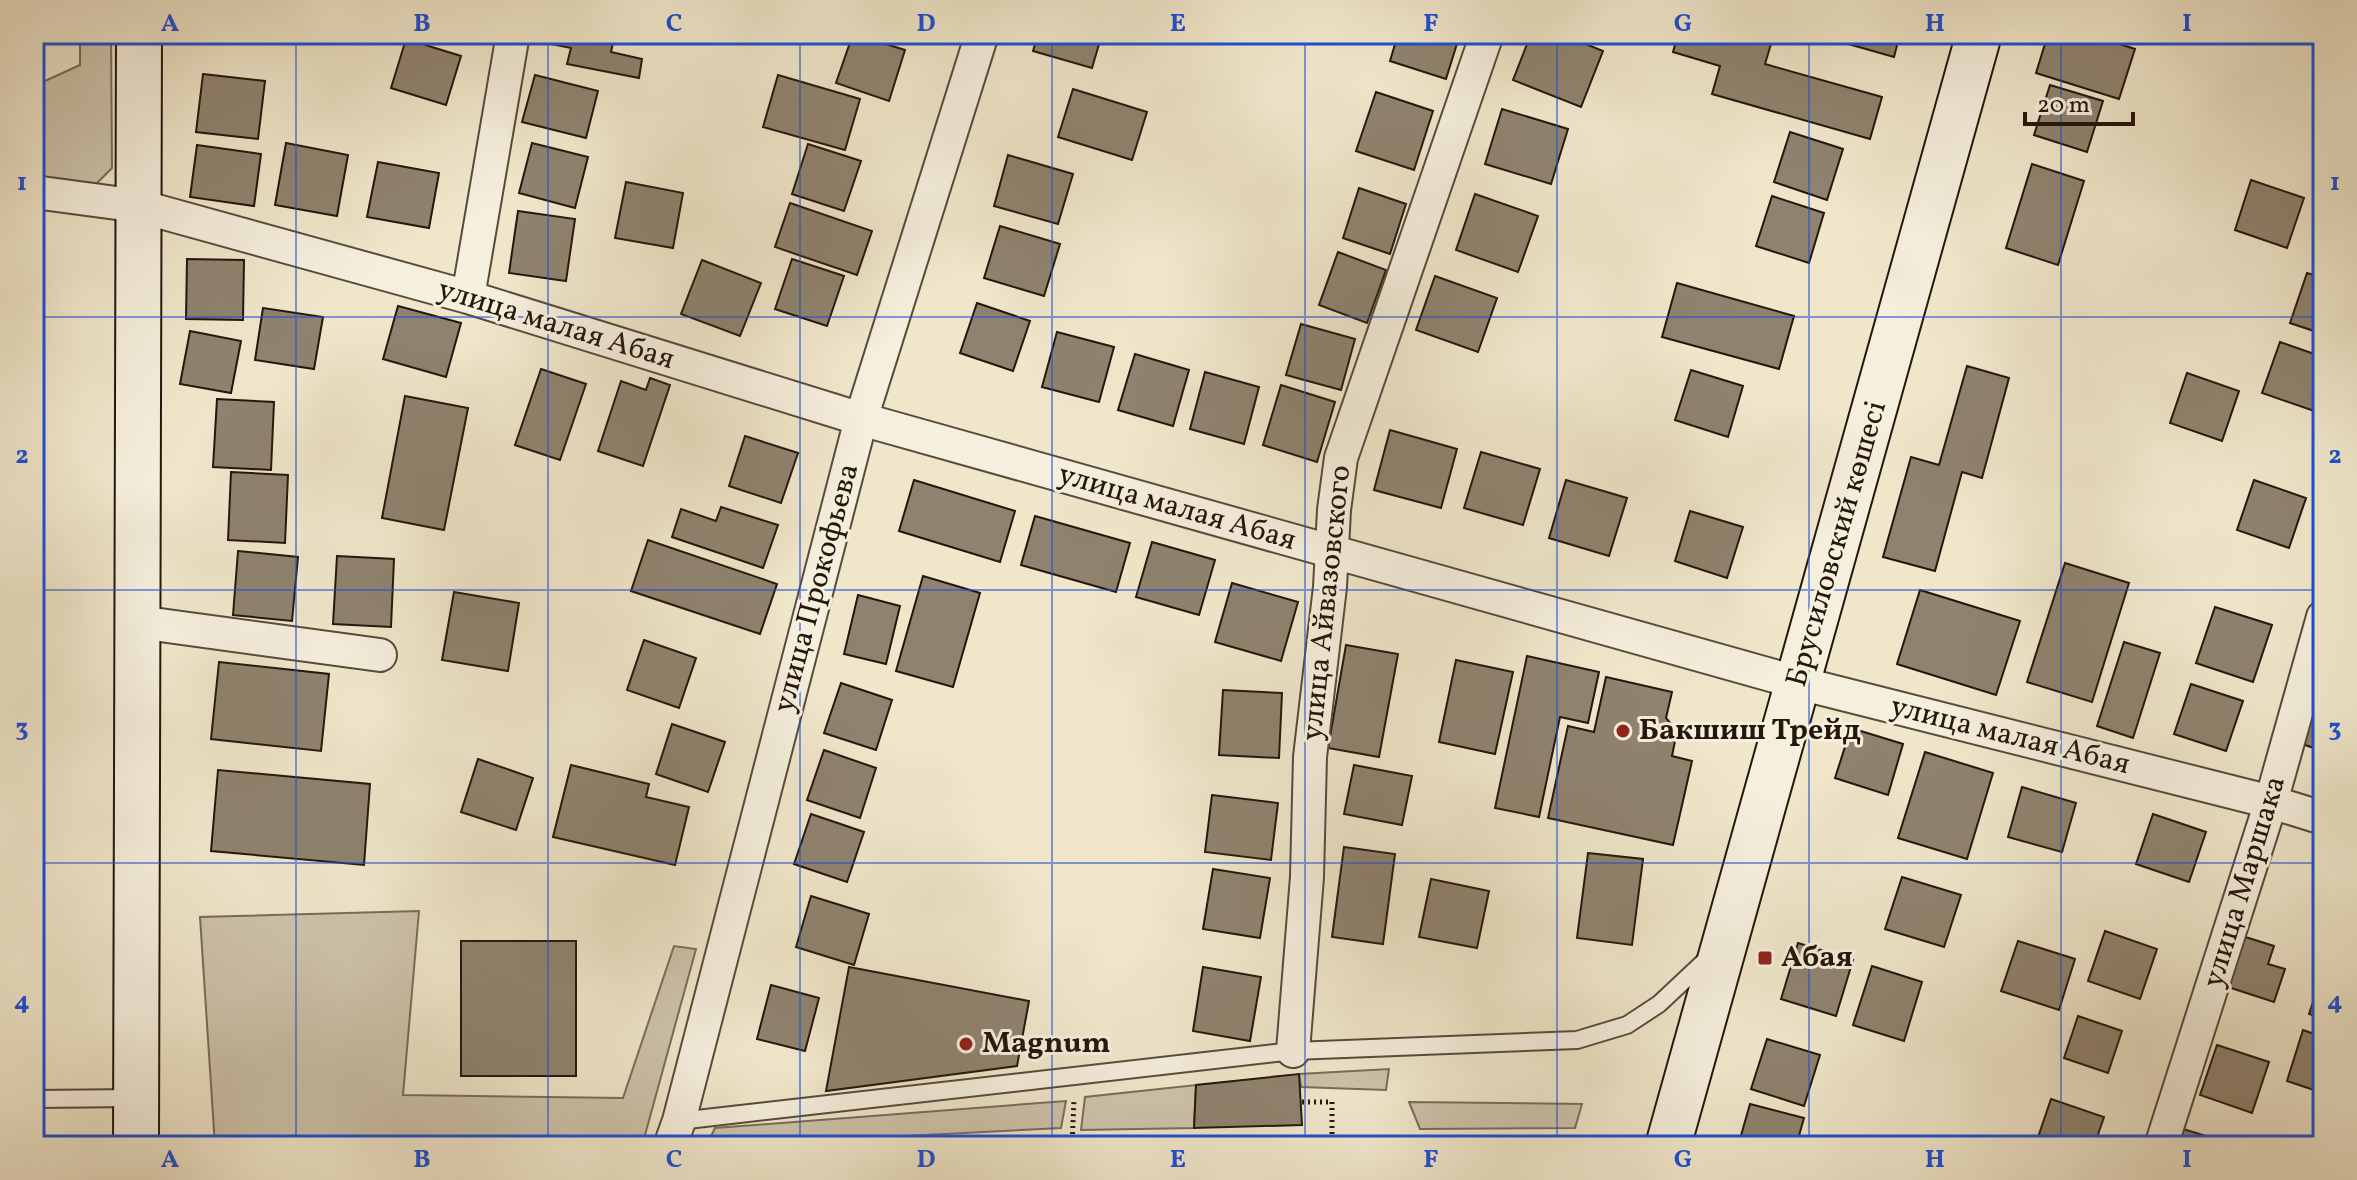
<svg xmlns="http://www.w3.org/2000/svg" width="2357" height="1180" font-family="Vollkorn,serif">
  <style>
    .green { fill: #cdc3ab; stroke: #796c5c; stroke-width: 2 }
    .building { fill: #8f836f; stroke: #25160c; stroke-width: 2 }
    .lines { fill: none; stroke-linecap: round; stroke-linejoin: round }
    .lane-casing { stroke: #584a3c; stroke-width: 20 }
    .street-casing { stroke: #584a3c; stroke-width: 36 }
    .secondary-casing { stroke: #25160c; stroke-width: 48 }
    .path { stroke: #25160c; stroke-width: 5; stroke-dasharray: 2 4; stroke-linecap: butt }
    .lane { stroke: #f5efdd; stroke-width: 16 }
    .street { stroke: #f5efdd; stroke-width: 32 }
    .secondary { stroke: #f5efdd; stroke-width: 44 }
    .grid { fill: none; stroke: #1d4ed8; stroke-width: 2; stroke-opacity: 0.55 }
    .poi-dot { fill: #8f2418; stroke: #f5efdd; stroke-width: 3 }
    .labels { text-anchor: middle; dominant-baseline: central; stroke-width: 6; stroke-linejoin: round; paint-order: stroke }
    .street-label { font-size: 30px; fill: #25160c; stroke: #f5efdd }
    .poi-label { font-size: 30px; font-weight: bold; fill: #25160c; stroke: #f5efdd; text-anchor: start }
    .neatline { fill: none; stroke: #1d4ed8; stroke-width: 3 }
    .grid-label { font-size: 26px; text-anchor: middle; font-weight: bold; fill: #1d4ed8 }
  </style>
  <rect width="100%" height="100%" fill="#f0e7cb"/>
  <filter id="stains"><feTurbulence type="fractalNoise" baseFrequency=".0025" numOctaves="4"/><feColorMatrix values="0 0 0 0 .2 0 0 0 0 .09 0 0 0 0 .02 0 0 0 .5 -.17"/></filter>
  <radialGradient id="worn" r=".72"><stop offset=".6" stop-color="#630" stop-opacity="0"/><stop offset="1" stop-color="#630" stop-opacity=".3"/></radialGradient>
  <!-- green -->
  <path class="green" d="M80,34H111L112,168L97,183L84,187L34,176V86L80,65Z
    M419,911L403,1095L623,1098L674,946L696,949L642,1146H215L200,917Z
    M1389,1069L1386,1090L1301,1087L1299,1074Z
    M1196,1085L1194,1128L1081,1130L1085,1097Z
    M1066,1101L1061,1128L706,1146L715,1128Z
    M1409,1102L1582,1104L1575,1128L1420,1129Z"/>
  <!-- building -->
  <path class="building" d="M204,34H262V41L204,38Z
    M532,34H615L611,52L642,59L639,78L567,64L571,48L531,40Z
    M853,34L905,50L889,101L836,83Z
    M1038,34H1102L1092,68L1033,51Z
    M1398,34H1460L1446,79L1390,61Z
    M1531,34H1561L1603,51L1581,107L1513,80Z
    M1678,34H1774L1765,64L1882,97L1870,139L1712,94L1720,66L1673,52Z
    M1813,34H1900L1894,57Z
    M2048,34H2088L2135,49L2119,99L2036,73Z
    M406,39L461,56L446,105L391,88Z
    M203,74L265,81L258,139L196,132Z
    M535,75L598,91L586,138L522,122Z
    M778,75L860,99L845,150L763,127Z
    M2050,85L2103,101L2087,152L2034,135Z
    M1073,89L1147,112L1132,160L1058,137Z
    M1376,92L1433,111L1414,170L1356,151Z
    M1502,109L1568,129L1551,184L1485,164Z
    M1790,132L1843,149L1827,200L1774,182Z
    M286,143L348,155L337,216L275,205Z
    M532,143L588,157L575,208L519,193Z
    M808,144L861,161L844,211L792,194Z
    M197,145L261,154L254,206L190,197Z
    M1008,155L1073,174L1058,224L994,206Z
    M378,162L439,173L429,228L367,217Z
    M2032,164L2084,181L2058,265L2006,248Z
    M2251,180L2304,198L2287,248L2235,230Z
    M626,182L683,193L673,248L615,238Z
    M1359,188L1406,204L1390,254L1343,238Z
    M1475,194L1538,216L1518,272L1456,250Z
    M1772,196L1824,213L1809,263L1756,246Z
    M790,203L872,231L857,275L775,247Z
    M518,211L575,219L566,281L509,273Z
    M1000,226L1060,244L1044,296L984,278Z
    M1338,252L1386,270L1367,323L1319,305Z
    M187,259L244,260L243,320L186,319Z
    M792,259L844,276L827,326L775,309Z
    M702,260L761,283L740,336L681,314Z
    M2307,273L2323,278V334L2290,323Z
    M1435,276L1497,298L1478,352L1416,330Z
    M1677,283L1794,316L1779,369L1662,337Z
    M977,303L1030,321L1013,371L960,353Z
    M398,306L461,323L446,377L383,359Z
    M263,308L323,317L314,369L255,360Z
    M1301,324L1355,339L1341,390L1286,375Z
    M190,331L241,341L231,393L180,384Z
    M1057,332L1114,347L1099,402L1042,387Z
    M2280,342L2323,357V404L2320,413L2262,393Z
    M1135,354L1189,370L1173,426L1118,410Z
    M1967,366L2009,378L1982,478L1962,472L1935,571L1883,557L1911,457L1939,465Z
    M541,369L586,384L560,460L515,445Z
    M1691,370L1743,386L1728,437L1675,420Z
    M1205,372L1259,387L1244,444L1190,429Z
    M2187,373L2239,391L2222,441L2170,423Z
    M650,378L670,385L643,466L598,451L621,381L646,390Z
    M1281,385L1335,402L1317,462L1263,445Z
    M405,396L468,408L444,530L382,518Z
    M217,399L274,402L271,470L213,467Z
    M1390,430L1457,449L1441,508L1374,490Z
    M745,436L798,453L781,503L729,486Z
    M1481,452L1540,469L1523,525L1464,508Z
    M231,472L288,475L285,543L228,540Z
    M914,480L1015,511L1000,562L899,531Z
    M1566,480L1627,498L1609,556L1549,538Z
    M2254,480L2306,498L2289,548L2237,530Z
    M721,507L778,525L763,568L672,537L681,509L716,521Z
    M1690,511L1743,527L1727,578L1675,561Z
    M1035,516L1130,543L1116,592L1021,565Z
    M648,540L777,584L760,634L631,591Z
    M1152,542L1215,560L1199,615L1136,597Z
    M238,551L298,557L292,621L233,615Z
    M337,556L394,559L391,627L333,624Z
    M2065,563L2129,583L2092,702L2027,682Z
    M923,576L980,593L953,687L896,671Z
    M1232,583L1298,602L1281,661L1215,642Z
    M1920,590L2020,621L1996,695L1897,664Z
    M454,592L519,603L508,671L442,660Z
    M858,595L900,606L886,664L844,654Z
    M2215,607L2272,625L2253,682L2196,663Z
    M644,640L696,658L679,708L627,690Z
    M2124,642L2160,653L2133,738L2097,726Z
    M1346,645L1398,654L1379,757L1328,748Z
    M1527,656L1599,672L1588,723L1560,717L1539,817L1495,808Z
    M1456,660L1513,672L1495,754L1439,742Z
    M219,662L329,674L321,751L211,739Z
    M1606,677L1672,692L1666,718L1677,731L1672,756L1692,761L1673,845L1548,818L1568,726L1594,732Z
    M841,683L892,700L876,750L824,733Z
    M2191,684L2243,701L2226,751L2174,734Z
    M1223,690L1282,693L1279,758L1219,755Z
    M2316,693L2323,696V751L2299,743Z
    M672,724L725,742L708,792L656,774Z
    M1851,728L1903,744L1888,795L1835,778Z
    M824,750L876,768L860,818L807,800Z
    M1925,752L1993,773L1967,859L1898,838Z
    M478,759L533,778L516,830L461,812Z
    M571,765L649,784L646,797L689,807L675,865L553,837Z
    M1354,765L1412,776L1402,825L1344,814Z
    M218,770L370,784L364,865L211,851Z
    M2022,787L2076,803L2062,852L2008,837Z
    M1212,795L1278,803L1271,860L1205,852Z
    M811,814L864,832L847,882L794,864Z
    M2153,814L2206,832L2189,882L2136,864Z
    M1344,847L1395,854L1383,944L1332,937Z
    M1588,853L1643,859L1632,945L1577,938Z
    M1213,869L1270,878L1260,938L1203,929Z
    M1902,877L1961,895L1944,947L1885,929Z
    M1431,879L1489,891L1477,948L1419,937Z
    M811,896L869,914L854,965L796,947Z
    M2105,931L2157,949L2140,999L2088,981Z
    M2239,935L2274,946L2268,964L2285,969L2274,1002L2222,985Z
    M461,941H576V1076H461Z
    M2018,941L2075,959L2059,1010L2001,991Z
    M1798,943L1853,960L1836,1016L1781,999Z
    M1872,966L1922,982L1904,1041L1853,1025Z
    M849,967L1029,1001L1017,1066L826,1091Z
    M1203,967L1261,977L1250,1041L1193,1031Z
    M2323,973V1019L2309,1014Z
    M771,985L819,998L805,1051L757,1039Z
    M2078,1016L2122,1031L2108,1073L2064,1058Z
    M2303,1030L2323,1037V1093L2287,1081Z
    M1767,1039L1820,1055L1804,1106L1751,1089Z
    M2217,1045L2269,1062L2252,1113L2200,1095Z
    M1299,1074L1302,1125L1194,1128L1196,1085Z
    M2051,1099L2104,1117L2094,1146H2035Z
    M1750,1104L1804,1118L1796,1146H1738Z
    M2183,1129L2239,1146H2178Z"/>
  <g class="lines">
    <!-- lane casing -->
    <g class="lane-casing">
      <path id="lane" d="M34,1103L35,1099L136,1098
        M679,1121L1293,1051L1577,1040L1627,1025L1659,1004L1707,959"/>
    </g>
    <!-- street casing -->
    <g class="street-casing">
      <path id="street" d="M34,192L139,206L468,297L861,419L1799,683L2271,802L2323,818
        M468,297L513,34
        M138,622L380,655
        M1293,1051L1307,877L1310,757L1330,587L1334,510L1341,458L1487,34
        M670,1146L679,1121L861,419L982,34
        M2161,1146L2271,802L2323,617"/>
    </g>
    <!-- secondary casing -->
    <g class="secondary-casing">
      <path id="secondary" d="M136,1146L139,34
        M1668,1146L1979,34"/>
    </g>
    <!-- path -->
    <path class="path" d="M1302,1102H1332V1146
      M1072,1146L1074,1099"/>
    <!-- lane -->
    <use href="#lane" class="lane"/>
    <!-- street -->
    <use href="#street" class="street"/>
    <!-- secondary -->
    <use href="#secondary" class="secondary"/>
  </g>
  <!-- grid -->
  <path class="grid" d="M296,34V1146M548,34V1146M800,34V1146M1052,34V1146M1305,34V1146M1557,34V1146M1809,34V1146M2061,34V1146M34,317H2323M34,590H2323M34,863H2323"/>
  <!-- markers -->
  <g class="poi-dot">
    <circle cx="1623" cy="731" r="8"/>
    <rect x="1757" y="950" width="16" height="16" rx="4"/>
    <circle cx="966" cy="1044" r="8"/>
  </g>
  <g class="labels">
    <!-- street labels -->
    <g class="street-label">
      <text transform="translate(556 325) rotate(17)">улица малая Абая</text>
      <text transform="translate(1177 508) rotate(16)">улица малая Абая</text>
      <text transform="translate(1837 544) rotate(-74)">Брусиловский көшесі</text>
      <text transform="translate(817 588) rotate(-75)">улица Прокофьева</text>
      <text transform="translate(1327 603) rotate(-84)">улица Айвазовского</text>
      <text transform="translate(2010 736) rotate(14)">улица малая Абая</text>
      <text transform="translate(2245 882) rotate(-73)">улица Маршака</text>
    </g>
    <!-- poi labels -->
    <g class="poi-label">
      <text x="1639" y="731">Бакшиш Трейд</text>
      <text x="1781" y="958">Абая</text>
      <text x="982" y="1044">Magnum</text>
    </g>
  </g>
  <!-- margin -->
  <rect width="2357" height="1180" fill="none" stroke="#f0e7cb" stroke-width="88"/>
  <!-- scale -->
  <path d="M2025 112v12h108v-12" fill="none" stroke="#25160c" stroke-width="4"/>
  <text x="2037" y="112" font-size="24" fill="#25160c" stroke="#f5efdd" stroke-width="6" paint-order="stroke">20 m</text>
  <rect x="44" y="44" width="2269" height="1092" class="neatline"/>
  <g class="grid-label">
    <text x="170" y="31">A</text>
    <text x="422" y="31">B</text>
    <text x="674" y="31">C</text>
    <text x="926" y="31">D</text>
    <text x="1178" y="31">E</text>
    <text x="1431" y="31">F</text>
    <text x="1683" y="31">G</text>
    <text x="1935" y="31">H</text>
    <text x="2187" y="31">I</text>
    <text x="22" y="190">1</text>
    <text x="2335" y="190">1</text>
    <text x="22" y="463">2</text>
    <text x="2335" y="463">2</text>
    <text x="22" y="736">3</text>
    <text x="2335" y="736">3</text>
    <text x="22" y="1009">4</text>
    <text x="2335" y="1009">4</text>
    <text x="170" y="1167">A</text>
    <text x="422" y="1167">B</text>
    <text x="674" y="1167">C</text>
    <text x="926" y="1167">D</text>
    <text x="1178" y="1167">E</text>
    <text x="1431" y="1167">F</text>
    <text x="1683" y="1167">G</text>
    <text x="1935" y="1167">H</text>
    <text x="2187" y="1167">I</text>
  </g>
  <rect width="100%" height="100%" filter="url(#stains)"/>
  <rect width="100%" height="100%" fill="url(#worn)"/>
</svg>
